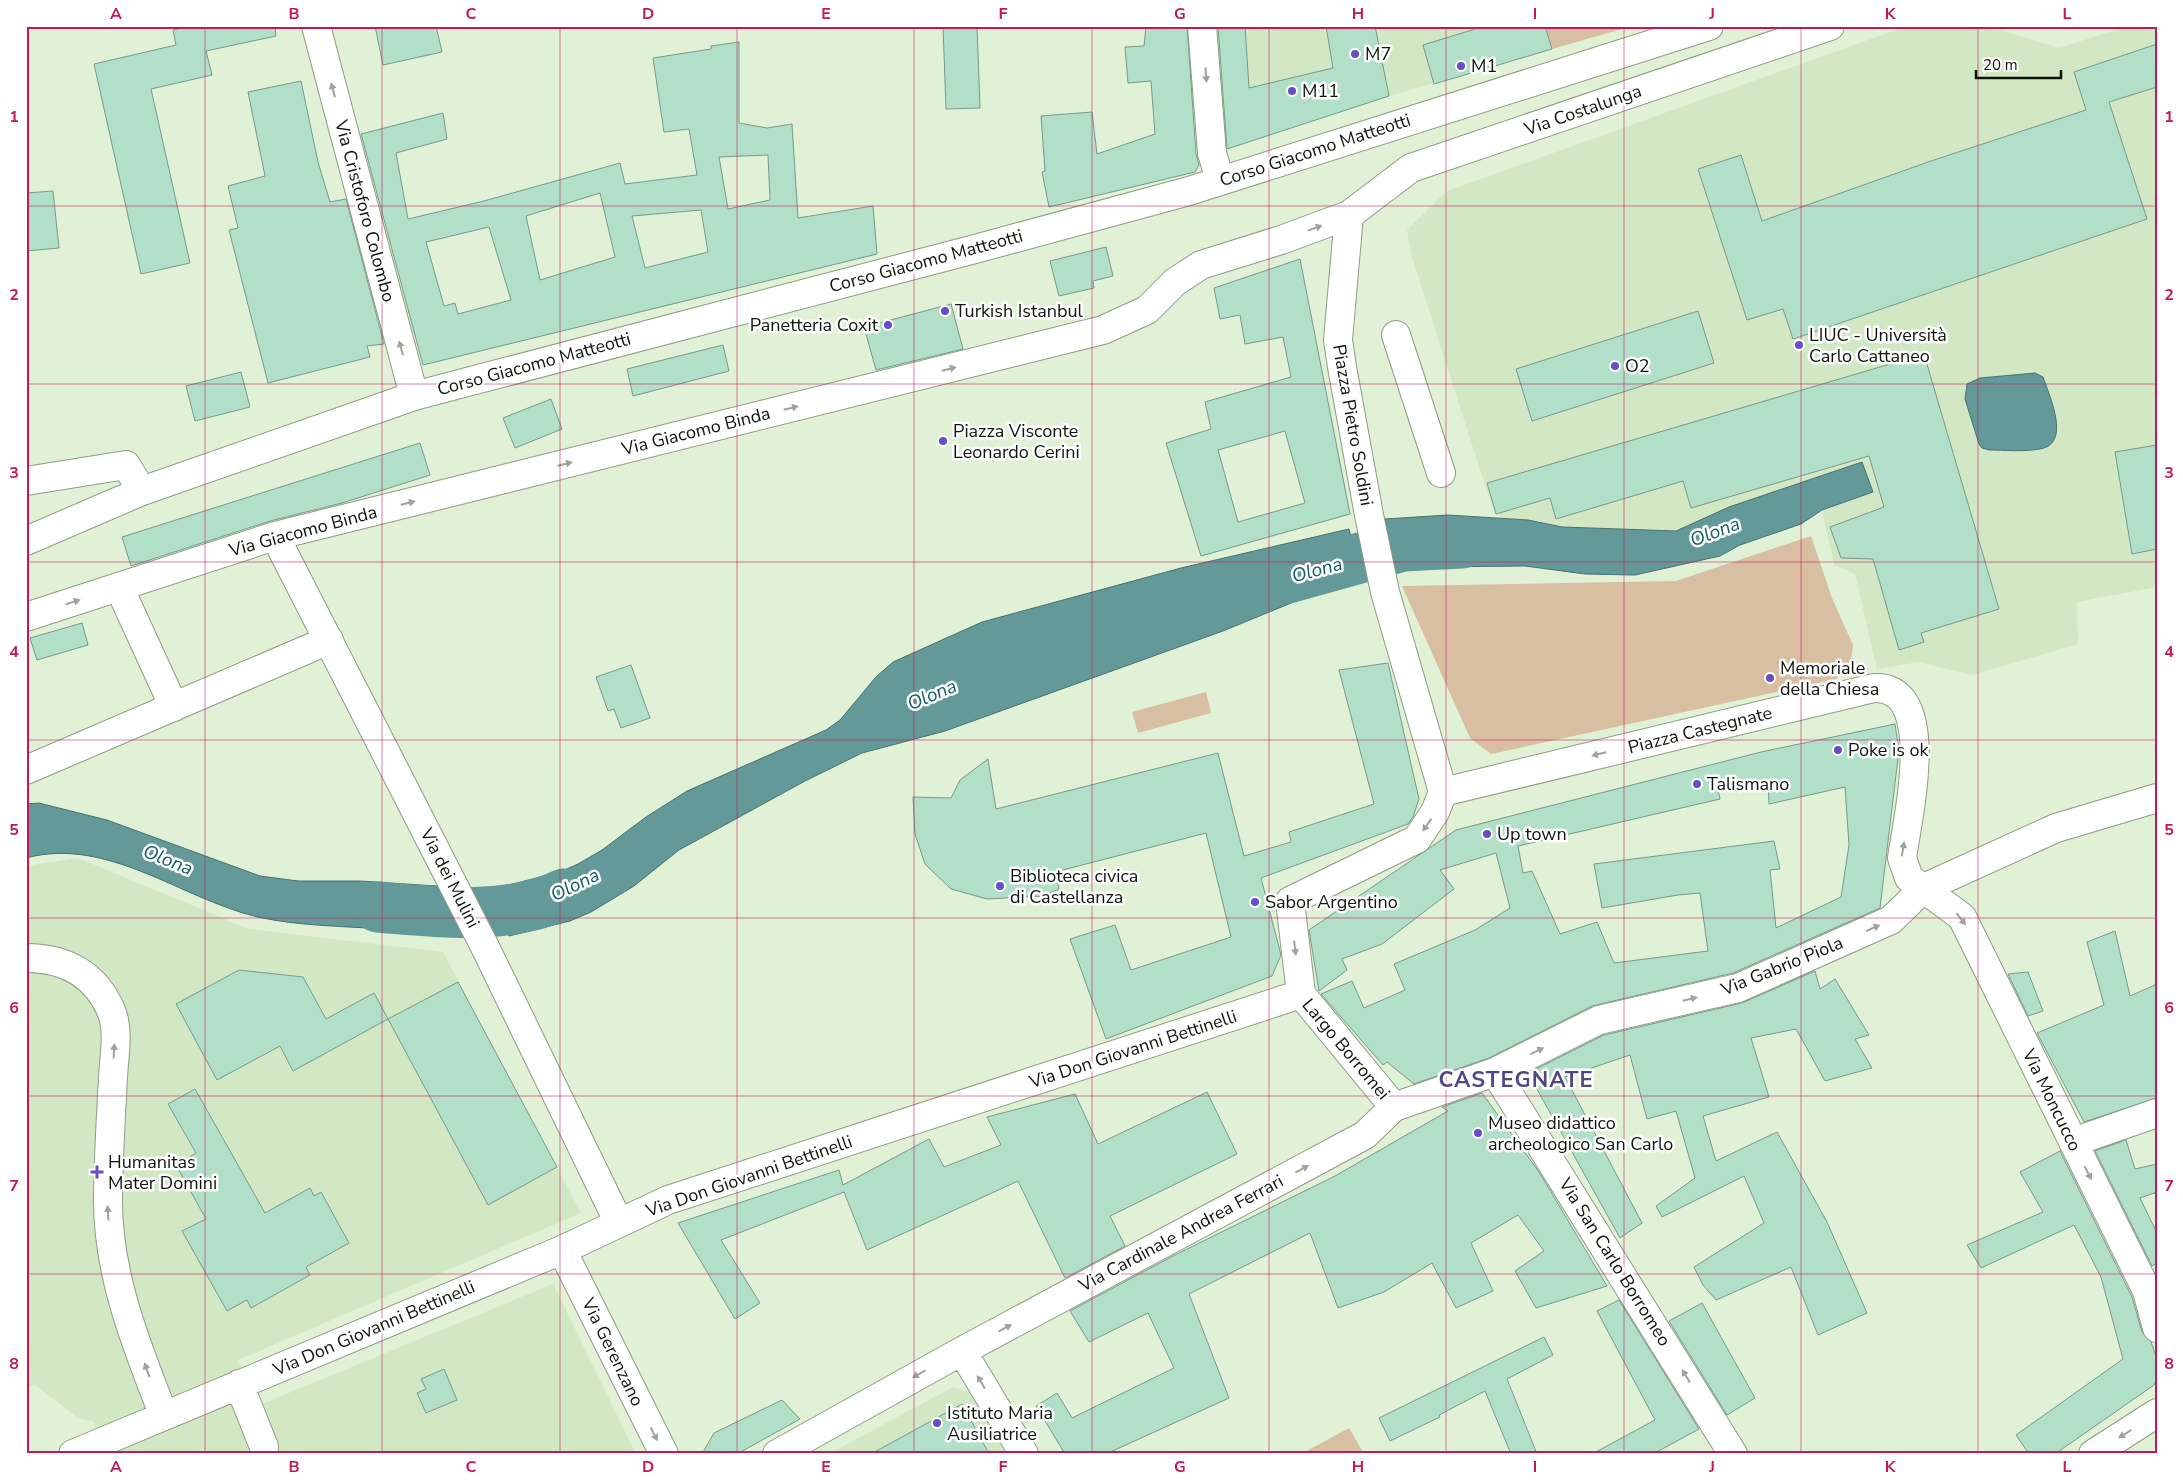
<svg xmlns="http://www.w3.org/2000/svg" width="2183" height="1480" font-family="'Nunito Sans',sans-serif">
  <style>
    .built { fill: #d2e7c4 }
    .green { fill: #d8bfa2 }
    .water { fill: #639998; stroke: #4a716e }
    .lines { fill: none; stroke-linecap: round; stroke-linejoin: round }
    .river { stroke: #639998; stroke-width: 51 }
    .building { fill: #b1dfc8; stroke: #7a998a; fill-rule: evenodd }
    .minor-casing { stroke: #8d9c83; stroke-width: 30 }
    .major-casing { stroke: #8d9c83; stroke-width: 30 }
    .minor { stroke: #fff; stroke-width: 28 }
    .major { stroke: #fff; stroke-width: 28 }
    .oneway { fill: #9fa19d }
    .grid { fill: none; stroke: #c2185b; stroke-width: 1; stroke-opacity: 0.55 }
    .poi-dot { fill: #684dc6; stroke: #fff; stroke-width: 2 }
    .labels { text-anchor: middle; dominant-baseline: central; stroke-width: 5; stroke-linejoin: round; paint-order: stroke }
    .poi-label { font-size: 18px; fill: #0e140b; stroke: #fff; text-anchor: start }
    .street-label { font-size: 18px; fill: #0e140b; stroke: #fff }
    .water-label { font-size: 19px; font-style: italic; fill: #146060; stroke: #fff }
    .district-label { font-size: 22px; font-weight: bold; letter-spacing: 1px; fill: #514785; stroke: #fff }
    .neatline { fill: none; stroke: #c2185b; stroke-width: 2 }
    .grid-label { font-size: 16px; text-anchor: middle; font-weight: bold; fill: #c2185b }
  </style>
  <rect width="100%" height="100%" fill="#e0f1d5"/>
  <!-- built -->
  <path class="built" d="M1211,26H1632L1389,96L1219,151Z
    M1907,26H1987L2059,48L2128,26H2157V587L2077,602L2078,644L1972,675L1918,662L1877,669L1855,574L1834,565L1822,510L1873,492L1862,462L1729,507L1677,531L1562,527L1502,518L1494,510L1484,482L1412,257L1407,230L1447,191Z
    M78,858L249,929L443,952L581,1213L238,1360L257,1406L553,1284L636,1454H109L93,1421L78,1418L34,1384L26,1390V866Z
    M953,1387L971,1393L1006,1454H829Z"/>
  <!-- green -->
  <path class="green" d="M1545,26H1632L1552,49Z
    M1811,536L1832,598L1853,645L1851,660L1836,679L1491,754L1470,738L1402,586L1676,581Z
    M1206,692L1211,713L1138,733L1132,712Z
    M1349,1428L1364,1454H1301Z"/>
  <!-- water -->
  <path class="water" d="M2035,373L2043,377C2049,395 2072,444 2040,449C2023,452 2005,450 1989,450L1982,448L1979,444L1965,399L1967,384L1980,378Z
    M1862,462L1873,492L1822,510L1801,524L1740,545L1720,556L1635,575L1585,574L1525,566L1429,567L1399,572L1385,519L1448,515L1528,520L1562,527L1676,531L1729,507Z
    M1349,529L1362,582L1313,594L1223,631L945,731L862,753L805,781L679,850L634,886L591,912L570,921L509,936L485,891L560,872L578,864L602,850L646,817L687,791L826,730L840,720L876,677L893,662L982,622L1181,568Z
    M39,803L107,820L260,876L298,881H360L437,886L462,936C435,934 409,931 382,929C341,926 298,926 258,917C181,899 108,836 26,858V804Z"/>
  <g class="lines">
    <!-- river -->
    <path class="river" d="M1288,578L1403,546L1462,543
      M378,907C438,912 507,921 564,894"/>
  </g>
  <!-- building -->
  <path class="building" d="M190,26H275L276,36L206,51L212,75L151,89L190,263L141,274L94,64L176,45L173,30Z
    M375,26H436L442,52L383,65Z
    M943,26H977L980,108L946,109Z
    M1146,26H1187L1196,154L1199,165L1195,172L1049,207L1042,172L1045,171L1041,116L1092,112L1097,154L1155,134L1151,81L1128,83L1125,47L1144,46Z
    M1218,26H1245L1249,88L1333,68L1326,26H1375L1389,96L1227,149Z
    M1485,26H1545L1552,49L1434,84L1423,45Z
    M739,42V123L767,128L792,124L798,218L873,206L877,254L423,365L361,134L443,113L447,139L396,153L408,219L484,201L620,163L625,184L697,175L689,129L664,132L653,58L711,49V46ZM768,155L770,200L728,209L719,157ZM600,193L615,257L540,280L526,216ZM701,210L708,252L645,268L632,216ZM489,227L511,300L458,314L455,303L444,306L426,242Z
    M2157,44V87L2109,102L2147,219L1793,339L1783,309L1747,320L1698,169L1741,155L1762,221L1931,161L2086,110L2074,72Z
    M301,81L318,162L330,202L346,199L384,344L367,346L370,357L268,383L229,230L238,228L228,186L265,176L248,92Z
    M53,191L59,248L26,251V193Z
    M1106,247L1113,276L1093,281L1094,288L1059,296L1050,261Z
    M1300,259L1350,514L1201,556L1166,443L1211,429L1205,402L1291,377L1283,337L1245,344L1240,315L1220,319L1214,288ZM1285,431L1305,503L1238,522L1218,450Z
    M951,304L963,349L876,370L864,327Z
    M1698,311L1714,363L1532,421L1516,369Z
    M723,345L729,371L633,396L627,369Z
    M1924,354L1999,609L1921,633L1924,642L1899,650L1873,559L1841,558L1830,527L1884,507L1869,456L1691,508L1683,481L1556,519L1550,498L1496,514L1487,483Z
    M241,372L250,407L195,421L186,386Z
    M551,399L562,429L515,448L503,418Z
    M420,443L430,475L342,503L270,521L131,566L122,537Z
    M2157,445V549L2132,554L2115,452Z
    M82,623L88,645L37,660L30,638Z
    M1388,663L1419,799L1413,817L1408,824L1261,878L1281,955L1272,976L1106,1039L1070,939L1115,925L1131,970L1231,937L1206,833L1055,872L1059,889L1043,896L987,899L951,889L925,864L915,834L913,797L951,798L960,780L988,759L996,809L1218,753L1244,856L1291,842L1289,832L1374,804L1339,670Z
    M631,665L650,718L621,728L614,709L608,711L596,677Z
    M1895,724L1899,750L1880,908L1733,973L1592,1006L1489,1058L1414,1084L1387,1062L1383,1065L1321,994L1352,981L1364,1008L1405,990L1394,964L1475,930L1510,908L1496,853L1440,870L1454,889L1382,944L1342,959L1347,970L1319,991L1309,930L1456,830L1761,752ZM1768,780L1769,804L1845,787L1849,845L1841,897L1776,928L1770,870L1780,869L1774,841L1594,864L1602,908L1678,895L1700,893L1708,951L1614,963L1597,922L1560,934L1532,871L1523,873L1518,846L1720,799L1718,789Z
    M2115,931L2130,996L2157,984V1098L2084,1122L2037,1033L2104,1005L2087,942Z
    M239,970L303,977L326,1019L374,993L388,1019L293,1071L280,1046L217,1080L176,1004Z
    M1815,971L1820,989L1835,979L1869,1035L1855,1039L1872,1068L1825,1081L1796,1029L1751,1038L1769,1097L1703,1116L1716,1161L1777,1132L1827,1222L1867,1313L1818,1335L1791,1267L1716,1300L1703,1285L1694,1267L1764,1223L1744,1176L1662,1217L1656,1206L1695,1178L1676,1111L1647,1119L1630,1055L1565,1077L1642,1223L1620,1238L1528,1073L1604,1035L1742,1003Z
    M2028,972L2043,1011L2028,1016L2008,974Z
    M458,982L557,1167L488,1205L388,1019Z
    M195,1089L265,1213L310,1188L314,1196L321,1192L349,1243L306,1267L310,1275L251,1308L247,1300L227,1311L182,1231L206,1219L176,1165L196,1153L168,1104Z
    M1207,1092L1237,1154L1110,1216L1125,1246L1065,1278L1018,1181L867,1250L844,1192L721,1240L760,1303L735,1319L678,1223L839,1170L843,1185L929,1139L944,1167L1001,1145L987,1117L1075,1094L1098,1144Z
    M1482,1093L1539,1172L1607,1286L1536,1308L1515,1271L1544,1251L1518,1215L1471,1243L1493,1291L1456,1308L1432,1263L1384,1292L1338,1308L1310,1233L1189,1294L1229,1398L1106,1454H1065L1036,1406L1057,1393L1072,1418L1174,1368L1148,1313L1089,1342L1070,1311L1173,1256L1335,1176L1448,1111L1442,1107Z
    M2126,1140L2135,1169L2157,1164V1192L2140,1198L2157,1233V1263L2152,1266L2095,1151Z
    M2060,1151L2132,1297L2142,1332L2151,1342L2157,1359V1378L2154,1385L2055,1454H2029L2016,1435L2123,1359L2101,1277L2074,1225L1981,1268L1967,1245L2043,1212L2020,1172Z
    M1619,1300L1699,1429L1653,1454H1592L1655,1420L1597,1311Z
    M1702,1303L1755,1398L1727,1415L1669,1321Z
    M1544,1337L1553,1355L1507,1379L1537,1454H1511L1485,1391L1439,1415L1440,1417L1390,1441L1379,1418Z
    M444,1369L457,1400L426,1413L417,1393L426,1389L421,1379Z
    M782,1400L800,1419L737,1454H702L714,1433Z
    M962,1404L989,1454H871Z"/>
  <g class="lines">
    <!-- minor casing -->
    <g class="minor-casing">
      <path id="minor" d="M316,26L414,396
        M1202,26L1212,153L1220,180
        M1349,215L1338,340L1342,367L1369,515L1385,592L1443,792
        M1396,335L1441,473
        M26,481L126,465L142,491
        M275,536L485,947L619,1223
        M119,587L174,707
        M26,617L275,536L1103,330L1147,310L1175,282L1201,265L1281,240L1349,215L1411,168L1830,26
        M26,770L329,640
        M26,958C66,958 97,975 112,1013C119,1032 114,1057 113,1077C111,1118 108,1160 108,1201C108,1276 137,1347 164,1416
        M1495,1072L1733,1454
        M1394,1107L1301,994L1290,901L1417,839L1435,812L1443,792L1874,688C1940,685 1907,820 1902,858L1909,878L1962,917L2147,1291L2157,1328
        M2073,1142L2157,1113
        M562,1250L664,1454
        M962,1351L1024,1454
        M239,1384L264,1447
        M73,1454L562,1250L668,1200L1301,994
        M777,1454L962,1351L1365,1135L1394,1107L1495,1072L1599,1020L1738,988L1891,920L1924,888L2056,828L2157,798
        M2093,1454L2157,1413"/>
    </g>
    <!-- major casing -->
    <g class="major-casing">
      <path id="major" d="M26,541L142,491L414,396L975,249L1189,191L1709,26"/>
    </g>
    <!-- minor -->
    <use href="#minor" class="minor"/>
    <!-- major -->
    <use href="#major" class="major"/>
  </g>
  <!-- one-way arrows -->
  <defs><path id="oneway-solid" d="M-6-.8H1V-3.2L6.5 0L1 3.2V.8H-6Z" transform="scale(1.25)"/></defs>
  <g class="oneway">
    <use href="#oneway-solid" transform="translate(1206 75) rotate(86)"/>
    <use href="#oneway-solid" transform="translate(333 90) rotate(-105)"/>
    <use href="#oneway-solid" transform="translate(1315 228) rotate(-20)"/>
    <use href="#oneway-solid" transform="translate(401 348) rotate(-105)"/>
    <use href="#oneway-solid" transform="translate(949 369) rotate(-14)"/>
    <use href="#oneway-solid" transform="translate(791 408) rotate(-14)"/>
    <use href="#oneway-solid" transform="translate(565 464) rotate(-14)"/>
    <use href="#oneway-solid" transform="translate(408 503) rotate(-14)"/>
    <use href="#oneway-solid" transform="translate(73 602) rotate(-18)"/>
    <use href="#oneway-solid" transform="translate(1599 754) rotate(166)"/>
    <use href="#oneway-solid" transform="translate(1427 825) rotate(124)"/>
    <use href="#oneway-solid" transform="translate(1903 849) rotate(-81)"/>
    <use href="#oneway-solid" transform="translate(1961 919) rotate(52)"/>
    <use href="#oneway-solid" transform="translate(1873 928) rotate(-24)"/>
    <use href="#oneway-solid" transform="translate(1295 948) rotate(83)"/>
    <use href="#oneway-solid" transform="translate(1690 999) rotate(-13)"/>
    <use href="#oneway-solid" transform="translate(114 1051) rotate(-87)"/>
    <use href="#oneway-solid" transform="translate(1537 1051) rotate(-26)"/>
    <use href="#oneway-solid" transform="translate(1302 1169) rotate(-28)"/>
    <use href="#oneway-solid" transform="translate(2088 1173) rotate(63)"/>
    <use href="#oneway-solid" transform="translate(108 1213) rotate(-93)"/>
    <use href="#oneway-solid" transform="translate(1005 1328) rotate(-28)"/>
    <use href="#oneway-solid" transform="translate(147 1370) rotate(-110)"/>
    <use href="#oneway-solid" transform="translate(919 1374) rotate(151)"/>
    <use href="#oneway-solid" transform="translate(1686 1376) rotate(-122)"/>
    <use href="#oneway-solid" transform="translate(981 1382) rotate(-121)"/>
    <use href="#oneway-solid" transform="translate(654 1434) rotate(64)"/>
    <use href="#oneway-solid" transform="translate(2125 1434) rotate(148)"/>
  </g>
  <!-- grid -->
  <path class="grid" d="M205,26V1454M382,26V1454M560,26V1454M737,26V1454M914,26V1454M1092,26V1454M1269,26V1454M1446,26V1454M1624,26V1454M1801,26V1454M1978,26V1454M26,206H2157M26,384H2157M26,562H2157M26,740H2157M26,918H2157M26,1096H2157M26,1274H2157"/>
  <!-- markers -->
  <g class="poi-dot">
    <circle cx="1355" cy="54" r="5"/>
    <circle cx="1461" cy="66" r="5"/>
    <circle cx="1292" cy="91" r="5"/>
    <circle cx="945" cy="311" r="5"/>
    <circle cx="888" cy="325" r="5"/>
    <circle cx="1799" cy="345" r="5"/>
    <circle cx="1615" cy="366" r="5"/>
    <circle cx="943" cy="441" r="5"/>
    <circle cx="1770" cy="678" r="5"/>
    <circle cx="1838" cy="750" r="5"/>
    <circle cx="1697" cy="784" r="5"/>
    <circle cx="1487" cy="834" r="5"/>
    <circle cx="1000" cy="886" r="5"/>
    <circle cx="1255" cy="902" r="5"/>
    <circle cx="1478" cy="1133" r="5"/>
    <path d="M94.5 1164.5h5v5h5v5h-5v5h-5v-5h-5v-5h5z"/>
    <circle cx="937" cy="1423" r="5"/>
  </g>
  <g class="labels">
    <!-- poi labels -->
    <g class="poi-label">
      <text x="1365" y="54">M7</text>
      <text x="1471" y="66">M1</text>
      <text x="1302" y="91">M11</text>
      <text x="955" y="311">Turkish Istanbul</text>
      <text x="878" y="325" text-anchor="end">Panetteria Coxit</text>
      <text x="1809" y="335">LIUC - Università<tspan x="1809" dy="21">Carlo Cattaneo</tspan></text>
      <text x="1625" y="366">O2</text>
      <text x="953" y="431">Piazza Visconte<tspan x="953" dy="21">Leonardo Cerini</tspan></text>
      <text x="1780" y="668">Memoriale<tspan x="1780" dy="21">della Chiesa</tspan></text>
      <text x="1848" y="750">Poke is ok</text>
      <text x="1707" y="784">Talismano</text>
      <text x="1497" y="834">Up town</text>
      <text x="1010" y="876">Biblioteca civica<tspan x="1010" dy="21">di Castellanza</tspan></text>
      <text x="1265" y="902">Sabor Argentino</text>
      <text x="1488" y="1123">Museo didattico<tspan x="1488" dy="21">archeologico San Carlo</tspan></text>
      <text x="108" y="1162">Humanitas<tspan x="108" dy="21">Mater Domini</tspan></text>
      <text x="947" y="1413">Istituto Maria<tspan x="947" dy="21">Ausiliatrice</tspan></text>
    </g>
    <!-- street labels -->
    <g class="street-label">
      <text transform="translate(1583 110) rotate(-19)">Via Costalunga</text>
      <text transform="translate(1315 150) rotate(-18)">Corso Giacomo Matteotti</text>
      <text transform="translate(365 211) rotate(75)">Via Cristoforo Colombo</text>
      <text transform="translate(926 261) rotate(-15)">Corso Giacomo Matteotti</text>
      <text transform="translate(534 364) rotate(-15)">Corso Giacomo Matteotti</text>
      <text transform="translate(1353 425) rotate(80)">Piazza Pietro Soldini</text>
      <text transform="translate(696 431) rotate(-14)">Via Giacomo Binda</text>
      <text transform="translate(303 531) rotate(-15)">Via Giacomo Binda</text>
      <text transform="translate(1700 730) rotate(-14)">Piazza Castegnate</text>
      <text transform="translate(450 878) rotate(63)">Via dei Mulini</text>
      <text transform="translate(1782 966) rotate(-22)">Via Gabrio Piola</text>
      <text transform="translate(1133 1049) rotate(-18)">Via Don Giovanni Bettinelli</text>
      <text transform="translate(1346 1049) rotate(50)">Largo Borromei</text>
      <text transform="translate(2052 1100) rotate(64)">Via Moncucco</text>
      <text transform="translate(749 1176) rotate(-19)">Via Don Giovanni Bettinelli</text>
      <text transform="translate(1181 1233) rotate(-28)">Via Cardinale Andrea Ferrari</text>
      <text transform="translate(1615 1262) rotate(58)">Via San Carlo Borromeo</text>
      <text transform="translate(374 1328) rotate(-23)">Via Don Giovanni Bettinelli</text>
      <text transform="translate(613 1352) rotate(64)">Via Gerenzano</text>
    </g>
    <!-- water labels -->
    <g class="water-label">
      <text transform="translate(1715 532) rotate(-21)">Olona</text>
      <text transform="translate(1317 570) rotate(-15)">Olona</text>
      <text transform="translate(932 695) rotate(-23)">Olona</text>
      <text transform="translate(168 860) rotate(22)">Olona</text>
      <text transform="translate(575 885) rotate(-26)">Olona</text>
    </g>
    <!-- district labels -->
    <g class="district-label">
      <text x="1516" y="1080">CASTEGNATE</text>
    </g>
  </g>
  <!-- border -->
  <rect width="2183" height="1480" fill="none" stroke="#ffffff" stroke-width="55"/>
  <!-- scale -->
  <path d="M1976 70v8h85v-8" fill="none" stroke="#0e140b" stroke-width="2.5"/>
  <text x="1983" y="70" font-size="15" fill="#0e140b" stroke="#ffffff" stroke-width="4" paint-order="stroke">20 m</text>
  <rect x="28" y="28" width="2128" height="1424" class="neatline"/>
  <g class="grid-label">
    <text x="116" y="19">A</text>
    <text x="294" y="19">B</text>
    <text x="471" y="19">C</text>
    <text x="648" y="19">D</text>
    <text x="826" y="19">E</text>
    <text x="1003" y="19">F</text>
    <text x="1180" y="19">G</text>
    <text x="1358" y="19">H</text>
    <text x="1535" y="19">I</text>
    <text x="1712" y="19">J</text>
    <text x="1890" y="19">K</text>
    <text x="2067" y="19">L</text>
    <text x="14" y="122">1</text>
    <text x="2169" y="122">1</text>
    <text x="14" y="300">2</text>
    <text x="2169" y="300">2</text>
    <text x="14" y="478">3</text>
    <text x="2169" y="478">3</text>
    <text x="14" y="657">4</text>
    <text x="2169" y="657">4</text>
    <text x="14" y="835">5</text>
    <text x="2169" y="835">5</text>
    <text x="14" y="1013">6</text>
    <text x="2169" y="1013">6</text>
    <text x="14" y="1191">7</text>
    <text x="2169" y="1191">7</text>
    <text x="14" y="1369">8</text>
    <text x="2169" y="1369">8</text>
    <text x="116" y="1472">A</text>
    <text x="294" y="1472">B</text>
    <text x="471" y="1472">C</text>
    <text x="648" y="1472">D</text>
    <text x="826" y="1472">E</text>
    <text x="1003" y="1472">F</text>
    <text x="1180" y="1472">G</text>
    <text x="1358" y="1472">H</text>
    <text x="1535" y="1472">I</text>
    <text x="1712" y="1472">J</text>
    <text x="1890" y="1472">K</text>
    <text x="2067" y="1472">L</text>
  </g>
</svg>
